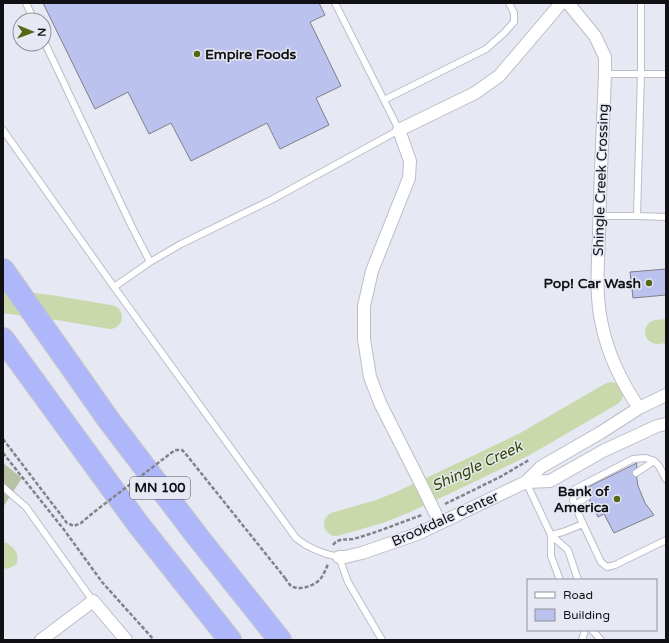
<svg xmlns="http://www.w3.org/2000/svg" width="669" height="643" font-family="'Varela Round',sans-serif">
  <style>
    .green { fill: #b7c1a3 }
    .water { fill: #cad9ab }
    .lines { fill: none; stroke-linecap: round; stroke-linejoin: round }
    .river { stroke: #cad9ab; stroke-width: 24 }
    .building { fill: #bcc2ee; stroke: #7d7f89 }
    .lane-casing { stroke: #bbbdc8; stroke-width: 8 }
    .street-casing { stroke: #bbbdc8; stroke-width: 14 }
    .highway-casing { stroke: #c6c6c7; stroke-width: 24 }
    .path { stroke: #81828a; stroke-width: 2.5; stroke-dasharray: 4 2; stroke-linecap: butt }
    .lane { stroke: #fff; stroke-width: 6 }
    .street { stroke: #fff; stroke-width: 12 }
    .highway { stroke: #afb7fb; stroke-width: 22 }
    .path-bridge { stroke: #81828a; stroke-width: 2.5; stroke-dasharray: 4 2; stroke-linecap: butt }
    .poi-dot { fill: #546815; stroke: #e6e8f3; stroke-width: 1.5 }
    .labels { text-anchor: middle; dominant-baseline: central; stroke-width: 3; stroke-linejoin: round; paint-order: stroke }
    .shield { fill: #e6e8f3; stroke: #515258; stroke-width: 1 }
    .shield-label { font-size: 13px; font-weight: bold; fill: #111115 }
    .poi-label { font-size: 14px; font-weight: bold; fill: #111115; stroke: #e6e8f3; text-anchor: end }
    .street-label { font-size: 14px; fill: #111115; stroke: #e6e8f3 }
    .water-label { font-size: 15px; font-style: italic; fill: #384800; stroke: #e6e8f3 }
  </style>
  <rect width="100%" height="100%" fill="#e6e8f3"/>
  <!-- green -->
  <path class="green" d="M3,463L22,478L3,507Z"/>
  <!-- water -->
  <path class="water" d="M3,542L7,543C16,550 20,554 16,565L9,568L3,569Z"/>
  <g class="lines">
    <!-- river -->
    <path class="river" d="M3,301L57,308L110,317
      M657,332L666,331
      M336,524L381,511L403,502L446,482L525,444L611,394"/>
  </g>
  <!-- building -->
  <path class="building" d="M43,3H319L325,15L310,22L341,86L316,98L329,125L280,149L267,123L191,161L171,123L149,134L128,92L95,109Z
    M666,269V295L633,298L630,272Z
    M637,463L636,473L638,486L645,503L654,515L614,533L604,514L598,517L584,489Z"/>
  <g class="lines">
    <!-- lane casing -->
    <g class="lane-casing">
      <path id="lane" d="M26,3L34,20
        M641,3V73L637,216L666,217
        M44,41L132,227L150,262
        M605,74H666
        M384,100L486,49L503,34L514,22V13L509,3
        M3,130L114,287L296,538C309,549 323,554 339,557L348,582L382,640
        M599,216H637
        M114,287L150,262L181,244L273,199L399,130L335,3
        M636,473L654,461
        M526,482L551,535L563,532L583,524L601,562L607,567L615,565L666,540
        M3,487L26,507L93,601
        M575,505L588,496
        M583,524L573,501L575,489L633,459L646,458L654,461L659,466L666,479
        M551,535L568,550L578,580
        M551,535V556L560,580
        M592,630L601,640
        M582,640L585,630"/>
    </g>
    <!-- street casing -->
    <g class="street-casing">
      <path id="street" d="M568,3L595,36L605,57V74C603,127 600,181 599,235C598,265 595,295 602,325C608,355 622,383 639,408
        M526,482L550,481L603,451L657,426L666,424
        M440,523L422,486L380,403L370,377L364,339V306L372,271L409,178L410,161L399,130L475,93L499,76L551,15L561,3
        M339,557H345L362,553L417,534L526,482L541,467L600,433L639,408L666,395
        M41,640L93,601L126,640"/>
    </g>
    <!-- highway casing -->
    <g class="highway-casing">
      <path id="highway" d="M3,270L108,419L197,536L280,640
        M3,339L138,524L230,640"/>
    </g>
    <!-- path -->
    <path class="path" d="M3,453L65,531L102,582L154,640
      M445,504L500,477L529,460
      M333,545C338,538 345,540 353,539C376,533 399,523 422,515
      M285,578C287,581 289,584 291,586C300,591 315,586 321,578C324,574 326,569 328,564"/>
    <!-- lane -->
    <use href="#lane" class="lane"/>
    <!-- street -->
    <use href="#street" class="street"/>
    <!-- highway -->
    <use href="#highway" class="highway"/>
    <!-- path-bridge -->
    <path class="path-bridge" d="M3,439L67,523L74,526L81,523L94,512L175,450H182L185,453L285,578"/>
  </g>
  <!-- markers -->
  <g class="poi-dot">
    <circle cx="197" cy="54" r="4"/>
    <circle cx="649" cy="283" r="4"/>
    <circle cx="617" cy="499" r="4"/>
  </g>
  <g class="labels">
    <!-- shield labels -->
    <rect class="shield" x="130" y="477" width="60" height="22" rx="3"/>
    <g class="shield-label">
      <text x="160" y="488">MN 100</text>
    </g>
    <!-- poi labels -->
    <g class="poi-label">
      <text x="205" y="54" text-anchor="start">Empire Foods</text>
      <text x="641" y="283">Pop! Car Wash</text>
      <text x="609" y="491">Bank of<tspan x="609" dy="16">America</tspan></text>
    </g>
    <!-- street labels -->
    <g class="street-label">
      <text transform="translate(601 180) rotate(-88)">Shingle Creek Crossing</text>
      <text transform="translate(445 519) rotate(-24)">Brookdale Center</text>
    </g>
    <!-- water labels -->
    <g class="water-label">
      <text transform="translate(477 466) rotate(-25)">Shingle Creek</text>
    </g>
  </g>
  <!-- border -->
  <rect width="669" height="643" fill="none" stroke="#111115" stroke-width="8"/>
  <!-- legend -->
  <rect x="527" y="579" width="130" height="52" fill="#e6e8f3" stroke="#91929a"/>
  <rect x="535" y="592" width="20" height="6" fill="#ffffff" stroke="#91929a"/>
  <text x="563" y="599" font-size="12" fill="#111115">Road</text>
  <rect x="535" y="609" width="20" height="12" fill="#bcc2ee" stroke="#91929a"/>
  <text x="563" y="619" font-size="12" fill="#111115">Building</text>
  <!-- north arrow -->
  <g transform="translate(32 32) rotate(91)"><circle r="19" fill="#e6e8f3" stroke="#91929a"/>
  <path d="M0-3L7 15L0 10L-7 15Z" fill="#546815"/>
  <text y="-6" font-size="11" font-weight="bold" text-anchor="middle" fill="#111115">N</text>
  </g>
</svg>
